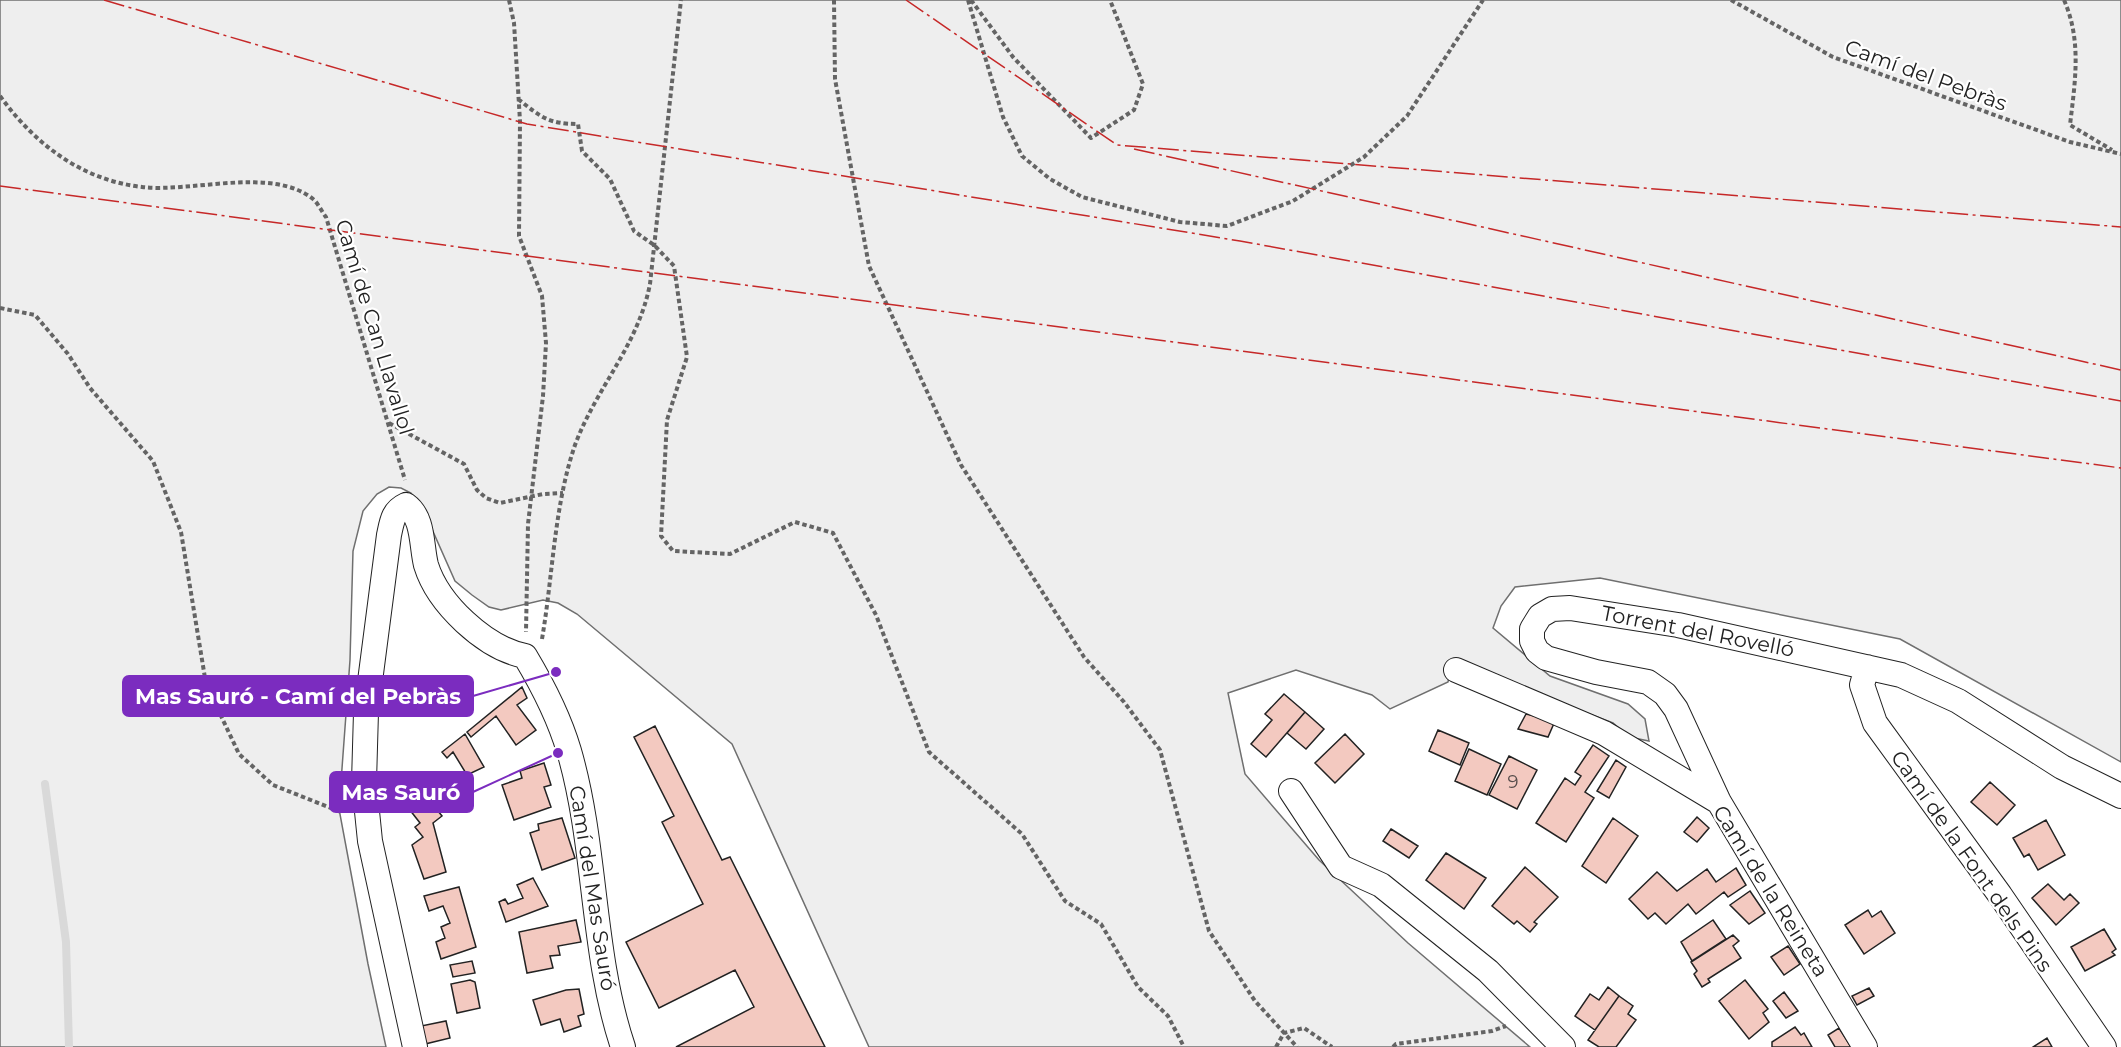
<svg xmlns="http://www.w3.org/2000/svg" width="2121" height="1047" font-family="Montserrat,sans-serif">
  <style>
    .green { fill: #eee; stroke: #6f6f6f; stroke-width: 1.5 }
    .lines { fill: none; stroke-linecap: round; stroke-linejoin: round }
    .stream { stroke: #d9d9d9; stroke-width: 8 }
    .building { fill: #f3c9c0; stroke: #222; stroke-width: 1.5 }
    .street-casing { stroke: #222; stroke-width: 26 }
    .path { stroke: #646464; stroke-width: 4; stroke-dasharray: 4.5 3; stroke-linecap: butt }
    .street { stroke: #fff; stroke-width: 24 }
    .power { stroke: #c62828; stroke-width: 1.5; stroke-dasharray: 21 4.5 3 4.5; stroke-linecap: butt }
    .labels { text-anchor: middle; dominant-baseline: central; stroke-width: 4.5; stroke-linejoin: round; paint-order: stroke }
    .number-label { font-size: 18px; fill: #564c4a }
    .street-label { font-size: 21px; fill: #222; stroke: #fff }
    .leader { fill: none; stroke: #7b2cbf; stroke-width: 2 }
    .callout-dot { fill: #7b2cbf; stroke: #fff; stroke-width: 2 }
    .callout { fill: #7b2cbf; stroke: #7b2cbf; stroke-width: 2 }
    .callout-label { font-size: 22px; text-anchor: middle; font-weight: bold; fill: #fff }
  </style>
  <rect width="100%" height="100%" fill="#fff"/>
  <!-- green -->
  <path class="green" d="M0,0H2121V762L1900,639L1600,578L1515,587L1501,606L1493,628L1550,676L1628,704L1645,719L1649,741L1629,737L1613,723L1452,662L1448,682L1390,709L1372,695L1296,670L1228,693L1245,774L1319,860L1408,943L1530,1047H869L732,744L577,614L558,603L543,600L501,610L489,607L472,595L455,581L423,509L411,493L401,488L389,487L377,494L363,511L353,551L350,660L339,809L368,964L386,1047H0Z"/>
  <g class="lines">
    <!-- stream -->
    <path class="stream" d="M45,784L66,942L69,1047"/>
  </g>
  <!-- building -->
  <path class="building" d="M522,687L527,698L517,705L536,730L516,745L496,716L471,737L467,732Z
    M1284,694L1305,712L1266,757L1251,744L1272,720L1265,714Z
    M1305,712L1324,729L1306,749L1287,733Z
    M1526,714L1555,721L1548,737L1518,729Z
    M655,726L722,860L730,857L825,1047H676L754,1007L735,970L659,1008L626,942L703,904L662,822L674,816L634,737Z
    M1438,730L1469,743L1460,765L1429,751Z
    M465,734L484,767L467,775L453,752L447,758L442,752Z
    M1345,734L1364,754L1335,783L1315,763Z
    M1593,745L1609,756L1585,792L1594,798L1566,842L1536,823L1565,778L1575,785L1581,776L1575,772Z
    M1469,749L1501,764L1487,795L1455,781Z
    M1509,756L1537,770L1517,809L1489,795Z
    M1616,760L1626,767L1609,798L1597,791Z
    M544,763L551,785L544,787L551,807L514,820L502,785L522,778L520,771Z
    M1990,782L2015,805L1997,825L1971,802Z
    M415,783L442,816L433,823L446,872L424,879L412,845L423,837L415,827L420,823L399,796Z
    M1697,817L1709,828L1697,842L1684,832Z
    M562,818L575,858L542,870L530,833L539,830L538,824Z
    M1613,818L1638,836L1606,883L1582,866Z
    M2046,820L2065,855L2038,870L2029,854L2024,857L2013,838Z
    M1391,829L1418,846L1409,858L1383,841Z
    M1446,853L1486,878L1464,909L1426,880Z
    M1525,867L1558,897L1534,922L1537,924L1530,932L1517,921L1514,924L1492,906Z
    M1736,868L1746,885L1728,897L1724,892L1696,914L1688,904L1666,924L1655,913L1648,919L1629,899L1657,872L1677,891L1707,869L1716,882Z
    M533,878L548,906L506,922L499,902L505,899L508,904L523,898L517,885Z
    M2048,884L2064,900L2070,894L2079,903L2056,925L2032,898Z
    M459,887L476,947L441,959L436,942L445,938L441,927L450,923L443,906L429,911L424,896Z
    M1750,891L1765,913L1749,924L1730,905Z
    M1868,910L1872,917L1881,911L1895,933L1864,954L1845,925Z
    M576,920L581,942L558,946L560,955L550,956L553,968L527,973L519,932Z
    M1713,920L1726,939L1692,961L1681,942Z
    M2104,929L2116,949L2112,952L2115,955L2085,971L2071,947Z
    M1733,935L1739,941L1733,946L1741,958L1708,979L1710,982L1702,987L1694,974L1697,971L1691,962Z
    M1788,946L1800,964L1784,975L1771,957Z
    M472,961L475,973L453,977L450,965Z
    M470,980L475,982L480,1008L457,1013L451,984Z
    M1745,980L1768,1009L1763,1013L1769,1022L1749,1039L1719,1001Z
    M1608,987L1619,996L1595,1030L1575,1016L1590,994L1599,1000Z
    M1869,988L1874,996L1857,1005L1852,996Z
    M579,989L584,1014L578,1016L581,1026L564,1032L560,1019L541,1025L533,1000L566,990Z
    M1784,992L1798,1011L1786,1018L1773,1001Z
    M1619,996L1633,1006L1628,1014L1636,1020L1616,1047H1599L1588,1040Z
    M446,1021L450,1038L425,1044L421,1026Z
    M1795,1027L1801,1035L1804,1033L1812,1047H1772V1042Z
    M1839,1028L1851,1047H1835L1828,1035Z
    M2047,1038L2052,1047H2033Z"/>
  <g class="lines">
    <!-- street casing -->
    <g class="street-casing">
      <path id="street" d="M1867,667L1862,685L1875,723L2000,895L2104,1047
        M1456,670L1604,733L1719,802
        M1291,791L1341,867L1381,885L1488,971L1563,1047
        M415,1047L370,841L364,782L366,712L389,535C392,521 393,511 406,505C424,518 421,545 426,565C438,604 485,648 525,656C543,686 559,717 569,751C597,847 591,952 623,1047
        M1865,1047L1719,802L1676,709L1665,694L1648,682L1596,672L1546,658L1537,651L1532,641V629L1540,616L1552,609L1570,608L1678,625L1901,675L1958,701L2062,767L2121,796"/>
    </g>
    <!-- path -->
    <path class="path" d="M509,0L514,23L520,121L519,236L542,296L546,343L543,396L528,524L526,632
      M834,0L835,79L869,266L961,465L1084,657L1124,702L1160,750L1209,931L1255,1001L1297,1047
      M968,0L1003,117L1022,156L1050,179L1082,197L1180,222L1227,226L1293,201L1364,157L1407,116L1483,0
      M971,0L1013,57L1091,138L1134,110L1143,84L1110,0
      M1731,0L1833,57L2070,142L2121,154
      M2064,0C2082,41 2075,82 2070,125L2112,150
      M0,96C35,144 81,180 142,187C191,193 272,166 313,199C318,203 322,212 326,217L405,480
      M518,99C541,117 548,124 578,124L582,151L610,179L634,231L654,245L674,266L687,357L667,420L661,536L673,551L730,554L795,522L833,533L876,615L929,752L1022,834L1065,901L1101,924L1138,987L1168,1016L1184,1047
      M0,308L35,315L68,354L90,388L153,461L181,532L206,684L239,754L273,785L341,812
      M389,423L464,464L477,490L486,498L500,503L543,494L563,493
      M542,639C553,575 554,506 575,445C596,388 638,346 650,284L681,0
      M1276,1047L1284,1033L1304,1028L1332,1047
      M1393,1047L1396,1044L1492,1031L1506,1026"/>
    <!-- street -->
    <use href="#street" class="street"/>
    <!-- power -->
    <path class="power" d="M104,0L527,124L1240,241L2121,401
      M906,0L1117,145L2121,227
      M1134,149L2121,370
      M0,186L2121,468"/>
  </g>
  <g class="labels">
    <!-- number labels -->
    <g class="number-label">
      <text x="1513" y="782">9</text>
    </g>
    <!-- street labels -->
    <g class="street-label">
      <text transform="translate(1926 75) rotate(20)">Camí del Pebràs</text>
      <text transform="translate(375 327) rotate(73)">Camí de Can Llavallol</text>
      <text transform="translate(1698 631) rotate(11)">Torrent del Rovelló</text>
      <text transform="translate(1972 861) rotate(55)">Camí de la Font dels Pins</text>
      <text transform="translate(593 888) rotate(81)">Camí del Mas Sauró</text>
      <text transform="translate(1771 891) rotate(58)">Camí de la Reineta</text>
    </g>
  </g>
  <!-- callouts -->
  <path class="leader" d="M556 672L473 696M558 753L473 792"/>
  <g class="callout-dot">
    <circle cx="556" cy="672" r="6"/>
    <circle cx="558" cy="753" r="6"/>
  </g>
  <g class="callout">
    <rect x="123" y="676" width="350" height="40" rx="6"/>
    <rect x="330" y="772" width="143" height="40" rx="6"/>
  </g>
  <g class="callout-label">
    <text x="298" y="704">Mas Sauró - Camí del Pebràs</text>
    <text x="401" y="800">Mas Sauró</text>
  </g>
</svg>
